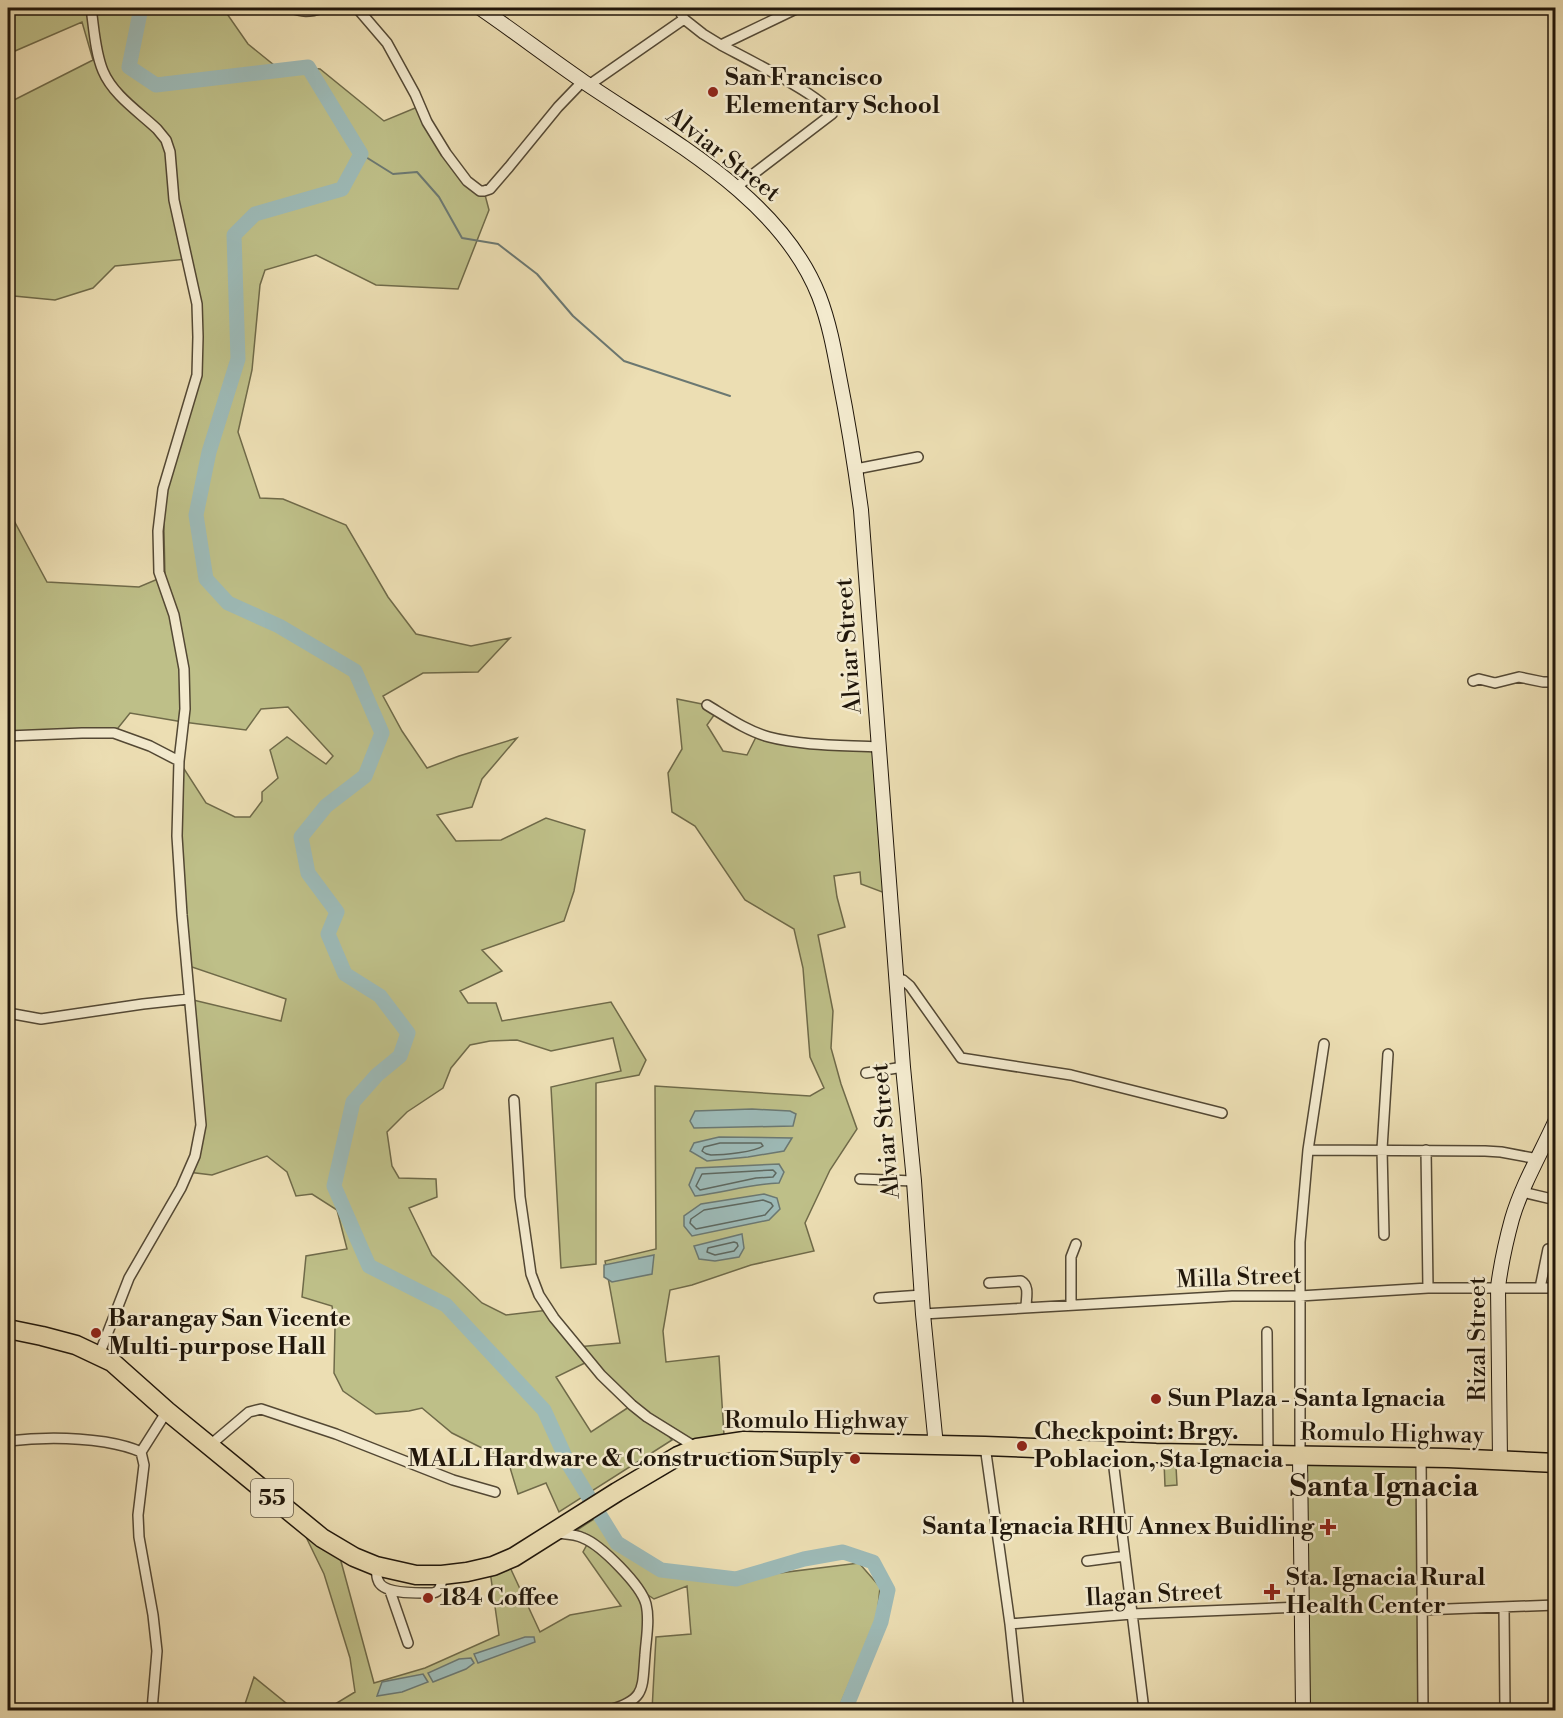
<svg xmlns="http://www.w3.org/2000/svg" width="1563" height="1718" font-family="'Libre Bodoni',serif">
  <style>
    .green { fill: #bebf88; stroke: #6f6a49; stroke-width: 1.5; fill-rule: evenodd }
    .water { fill: #9dbab7; stroke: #6b7872; stroke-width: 1.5 }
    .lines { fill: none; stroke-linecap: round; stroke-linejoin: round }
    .shore { stroke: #5e6860; stroke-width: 1.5 }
    .stream { stroke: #6b7872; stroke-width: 2 }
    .river { stroke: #9dbab7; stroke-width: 15 }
    .street-casing { stroke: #534834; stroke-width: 12 }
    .secondary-casing { stroke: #20160a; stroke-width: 16 }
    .highway-casing { stroke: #20160a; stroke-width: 21 }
    .street { stroke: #f3eace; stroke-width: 9 }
    .secondary { stroke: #f3eace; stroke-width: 14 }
    .highway { stroke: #ecdeb3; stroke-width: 18 }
    .poi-dot { fill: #8f2418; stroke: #f3eace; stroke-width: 2 }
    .labels { text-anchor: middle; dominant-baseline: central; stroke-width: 5; stroke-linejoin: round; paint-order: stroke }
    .shield { fill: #f3eace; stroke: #5f5645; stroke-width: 1.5 }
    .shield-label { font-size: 22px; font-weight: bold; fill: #20160a }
    .poi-label { font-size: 24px; font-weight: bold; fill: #20160a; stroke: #f3eace; text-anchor: start }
    .street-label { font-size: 24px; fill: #20160a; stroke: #f3eace }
    .district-label { font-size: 30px; font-weight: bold; fill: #20160a; stroke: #f3eace }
  </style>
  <rect width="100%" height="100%" fill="#ecdeb3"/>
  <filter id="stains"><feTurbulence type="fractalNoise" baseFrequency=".00333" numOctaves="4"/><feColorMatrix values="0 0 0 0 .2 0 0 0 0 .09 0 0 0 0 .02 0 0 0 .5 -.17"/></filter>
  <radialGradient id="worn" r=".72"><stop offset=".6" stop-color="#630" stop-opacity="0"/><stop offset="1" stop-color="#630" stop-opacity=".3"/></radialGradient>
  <!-- green -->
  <path class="green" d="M8,8H223L248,44L274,65L320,69L384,121L420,106L467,181L484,191L489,210L458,289L376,285L316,255L265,270L260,285L252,370L238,432L260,498L283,499L346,525L388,597L416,634L471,646L510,638L478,672L423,673L383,696L402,731L427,768L459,756L517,738L482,779L472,807L437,815L456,841L501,840L546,818L585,830L574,891L564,921L482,950L502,971L460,991L468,1003H496L502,1021L611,1002L646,1060L639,1075L596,1083V1264L561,1268L551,1087L621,1071L613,1038L551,1051L517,1040L490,1041L470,1045L451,1068L443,1088L407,1112L387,1132L392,1166L399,1178L436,1179L437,1197L409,1208L432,1255L482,1303L506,1315L549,1310L577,1347L620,1343L605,1261L656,1249L655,1086L810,1096L824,1088L810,1057L803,968L794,929L745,900L695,826L672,812L668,773L682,749L677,699L707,705L717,711L707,725L723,751L747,755L758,733L879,747L890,895L861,884L860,872L834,876L837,897L845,927L818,935L833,1011L831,1048L841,1084L857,1129L830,1170L805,1223L814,1251L751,1265L692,1285L670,1290L663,1331L666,1362L719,1356L724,1435L687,1442L660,1426L672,1440L559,1512L546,1483L518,1494L508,1461L452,1433L422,1408L409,1411L376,1414L343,1391L334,1373L335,1327L332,1306L302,1297L306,1256L347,1249L337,1210L312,1194L296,1196L287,1172L267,1156L212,1175L188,1172L201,1125L189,999L281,1021L286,999L186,965L179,761L206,803L235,817H250L262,801V792L278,778L270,750L287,737L326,764L333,756L288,707L261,709L246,730L183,722L130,713L114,733L8,737V517H12L47,582L139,587L165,576L163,489L197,375V304L187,259L115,266L93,288L55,300L14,296L8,278V103L93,60L82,22L8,54ZM589,1361L632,1405L591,1432L556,1377Z
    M1301,1456L1419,1459L1422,1710H1304Z
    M1169,1460V1467L1176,1466L1177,1485L1165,1486L1164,1461Z
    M597,1517L617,1543L661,1570L731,1579L859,1563L880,1587L877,1618L838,1710H652L656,1637L691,1634L687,1586L654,1599L639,1589L646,1603L638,1696L610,1710H243L254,1677L291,1707L327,1709L355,1692L350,1658L324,1574L306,1537L317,1533L339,1554L374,1683L425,1668L499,1635L490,1571L508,1563L540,1632L570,1615L621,1606L583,1552L589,1541L577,1530Z"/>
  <!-- water -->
  <path class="water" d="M752,1109L790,1111L796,1114L793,1126L694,1128L690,1121L695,1111Z
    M719,1137L792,1138L784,1151L748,1157L707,1161L690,1151L694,1143Z
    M779,1164L784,1172L779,1183C750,1184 723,1193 695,1196L689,1185L696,1168Z
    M764,1194L777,1198L780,1209L769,1220L692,1236L684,1226V1216L701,1204Z
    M742,1234L744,1248L739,1257L715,1261L699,1259L694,1246Z
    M654,1255L652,1274L612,1282L604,1277V1265Z
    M525,1637H534L535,1642L478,1663L474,1654Z
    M471,1658L474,1663L466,1669L433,1682L428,1673L459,1659Z
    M423,1674L428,1682L402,1692L377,1696L382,1682Z"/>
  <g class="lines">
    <!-- shore -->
    <path class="shore" d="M720,1143H761L763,1146C755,1152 723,1155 711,1155C706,1154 706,1154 702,1151L704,1147Z
      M773,1170L776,1173L773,1177L756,1178L700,1190L696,1186L702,1174Z
      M763,1200L771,1203L773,1206L765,1215L696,1229L690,1223L691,1219L704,1210Z
      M734,1242L737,1243L738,1246L734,1251L715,1255L707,1252L708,1248Z"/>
    <!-- stream -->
    <path class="stream" d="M361,154L393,174L417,172L439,197L462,238L498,244L537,274L573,316L624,361L730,396"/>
    <!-- river -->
    <path class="river" d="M141,8L129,67L156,85L308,67L361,154L342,189L255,214L234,235L238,359L209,452L196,515L206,579L228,603L279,626L355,671L382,733L365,776L326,806L301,837L308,873L337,912L328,934L345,974L380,996L408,1033L400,1056L377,1075L353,1102L334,1186L369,1266L446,1305L544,1410L569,1465L617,1543L661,1570L736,1579L804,1559L843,1552L873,1562L888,1590L881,1622L845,1710"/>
    <!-- street casing -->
    <g class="street-casing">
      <path id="street" d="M91,8C94,28 95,52 103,71C113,95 139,112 157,129L166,140L170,152L174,200L197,304L198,337L197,375L163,489L158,531L159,572L174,615L184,669L185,709L179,761L177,836L182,915L201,1125L195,1156L181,1188L129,1278L99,1355
        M292,8C302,13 311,12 322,8
        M357,8L387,43L415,94L427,122L446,153L467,181L480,191H484L490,189L509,167L558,107L583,81
        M684,19L703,34L721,45L798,8
        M721,45C743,57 823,96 832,114L735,188
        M589,85L684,19L678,8
        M856,469L918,457
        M1473,681L1479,679L1495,683L1519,677L1543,682H1556
        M707,705C727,717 747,731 769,737C803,746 844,745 879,747
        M8,736L82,733H114L150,746L179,761
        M896,978L903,980L910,986L961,1058L1071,1075L1222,1113
        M8,1013L41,1019L143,1004L189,999
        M1324,1044L1308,1150L1485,1151L1501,1152L1538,1159
        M866,1073L903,1067
        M514,1100L520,1197L531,1274L539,1295L554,1318L601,1375L632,1405L647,1417L697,1448
        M1426,1150L1428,1288
        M860,1179L914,1181
        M1522,1192L1556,1200
        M1384,1235L1382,1149L1388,1054
        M989,1283L1021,1281C1030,1286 1026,1298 1026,1307
        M1540,1288L1548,1249
        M879,1298L922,1295
        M1071,1305V1257L1076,1244
        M923,1314L1232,1296H1300L1428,1288H1556
        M1267,1332L1268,1455
        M8,1441C41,1437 72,1437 105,1442C117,1444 130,1447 141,1452L144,1465L138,1515L139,1537L153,1615L157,1651L152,1710
        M209,1446L249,1412L261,1409L336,1434L453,1480L495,1492
        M985,1446L1010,1624L1019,1710
        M141,1452L167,1411
        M1112,1452L1144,1710
        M1300,1456V1242L1308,1150
        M1421,1458L1423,1710
        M556,1533C565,1534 575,1534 583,1538C601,1545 641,1585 646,1604C650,1620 646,1639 645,1655C642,1689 646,1699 610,1710
        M1087,1561L1125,1556
        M376,1566C377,1570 376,1576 378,1580C382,1595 420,1593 433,1593C442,1591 441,1583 442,1575
        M390,1591L408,1643
        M1504,1607L1505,1710
        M1421,1610L1556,1605
        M1010,1624L1132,1614L1302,1607"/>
    </g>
    <!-- secondary casing -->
    <g class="secondary-casing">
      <path id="secondary" d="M480,8C515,32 549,58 584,82C668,139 780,197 819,296C829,322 834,349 839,376C848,421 855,465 861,510L903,1067L914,1181L923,1314L936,1446
        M1300,1456L1303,1710
        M1500,1461L1498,1287C1501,1264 1506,1241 1512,1219C1522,1185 1541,1153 1556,1120"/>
    </g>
    <!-- highway casing -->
    <g class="highway-casing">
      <path id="highway" d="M8,1329L42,1336L76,1345L112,1362L167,1411L322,1538L354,1557L376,1566L416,1575H442L467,1572L493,1566L514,1557L617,1492L678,1456L697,1448L744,1441L985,1446L1156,1453L1448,1458L1556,1463"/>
    </g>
    <!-- street -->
    <use href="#street" class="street"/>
    <!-- secondary -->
    <use href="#secondary" class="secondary"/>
    <!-- highway -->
    <use href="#highway" class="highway"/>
  </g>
  <!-- markers -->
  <g class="poi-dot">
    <circle cx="713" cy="92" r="6"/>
    <circle cx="96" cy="1333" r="6"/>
    <circle cx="1156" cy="1399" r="6"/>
    <circle cx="1022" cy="1446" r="6"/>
    <circle cx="855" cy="1459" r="6"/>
    <path d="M1325 1518h6v6h6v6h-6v6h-6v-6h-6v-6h6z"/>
    <path d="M1269 1583h6v6h6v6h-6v6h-6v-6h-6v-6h6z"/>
    <circle cx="428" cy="1598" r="6"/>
  </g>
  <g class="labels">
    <!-- shield labels -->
    <rect class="shield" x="251" y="1479" width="42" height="38" rx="4.5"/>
    <g class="shield-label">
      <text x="272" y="1498">55</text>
    </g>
    <!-- poi labels -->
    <g class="poi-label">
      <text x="725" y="78">San Francisco<tspan x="725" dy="28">Elementary School</tspan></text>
      <text x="108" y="1319">Barangay San Vicente<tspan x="108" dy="28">Multi-purpose Hall</tspan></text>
      <text x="1168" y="1399">Sun Plaza - Santa Ignacia</text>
      <text x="1034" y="1432">Checkpoint: Brgy.<tspan x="1034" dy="28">Poblacion, Sta Ignacia</tspan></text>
      <text x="843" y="1459" text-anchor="end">MALL Hardware &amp; Construction Suply</text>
      <text x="1314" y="1527" text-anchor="end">Santa Ignacia RHU Annex Buidling</text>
      <text x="1286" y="1578">Sta. Ignacia Rural<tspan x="1286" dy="28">Health Center</tspan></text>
      <text x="440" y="1598">184 Coffee</text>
    </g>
    <!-- street labels -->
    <g class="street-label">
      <text transform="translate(723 155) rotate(38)">Alviar Street</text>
      <text transform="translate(849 646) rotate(-94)">Alviar Street</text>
      <text transform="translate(886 1131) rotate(-95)">Alviar Street</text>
      <text transform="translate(1239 1278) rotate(-2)">Milla Street</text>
      <text transform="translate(1478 1339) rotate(-90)">Rizal Street</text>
      <text x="816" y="1421">Romulo Highway</text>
      <text transform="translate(1392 1434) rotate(1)">Romulo Highway</text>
      <text transform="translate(1154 1595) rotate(-3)">Ilagan Street</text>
    </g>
    <!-- district labels -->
    <g class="district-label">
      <text x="1384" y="1487">Santa Ignacia</text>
    </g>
  </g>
  <!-- margin -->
  <rect width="1563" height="1718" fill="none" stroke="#ecdeb3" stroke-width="30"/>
  <rect x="9" y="9" width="1545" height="1700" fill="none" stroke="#20160a" stroke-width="3"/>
  <rect x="15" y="15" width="1533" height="1688" fill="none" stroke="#20160a" stroke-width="1.5"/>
  <rect width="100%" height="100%" filter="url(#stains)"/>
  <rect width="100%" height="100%" fill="url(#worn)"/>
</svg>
